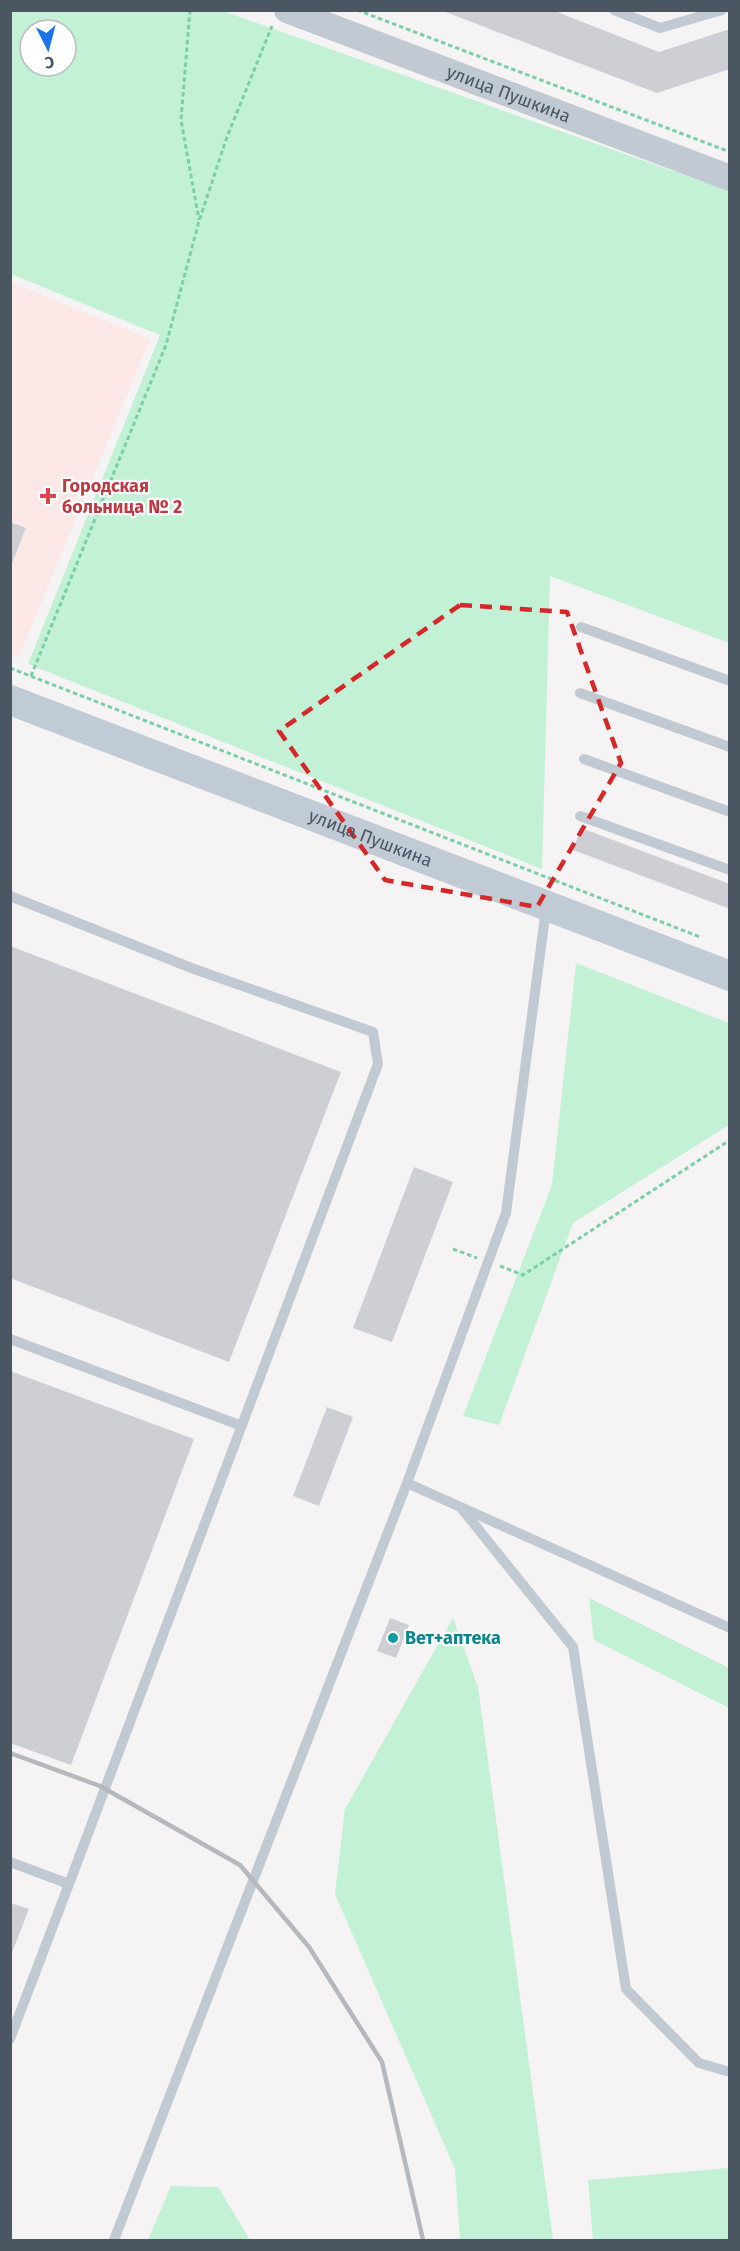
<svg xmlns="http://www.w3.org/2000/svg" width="740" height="2251" font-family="'Fira Sans',sans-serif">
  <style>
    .medical { fill: #fce8e6 }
    .green { fill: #c3f1d5; fill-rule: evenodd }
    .building { fill: #cdcfd5 }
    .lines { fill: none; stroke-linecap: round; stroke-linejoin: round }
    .path { stroke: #7ad0a6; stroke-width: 3; stroke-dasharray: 4.5 3; stroke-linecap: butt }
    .service { stroke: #c1cad2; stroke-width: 10 }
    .tertiary { stroke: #c1cad2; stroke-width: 26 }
    .secondary { stroke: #c1cbd6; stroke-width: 30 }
    .rail { stroke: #b5b8bd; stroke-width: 4.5 }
    .marked { fill: none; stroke: #d62828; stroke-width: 4.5; stroke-dasharray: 12 8; stroke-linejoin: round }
    .health-dot { fill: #e0444e; stroke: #fff; stroke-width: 2 }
    .culture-dot { fill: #0f9aa8; stroke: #fff; stroke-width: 2 }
    .labels { text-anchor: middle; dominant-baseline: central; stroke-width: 4.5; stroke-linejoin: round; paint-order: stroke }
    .street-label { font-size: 18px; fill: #4a5661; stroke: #fff }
    .health-label { font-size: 18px; font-weight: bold; fill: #be3a42; stroke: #fff; text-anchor: start }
    .culture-label { font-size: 18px; font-weight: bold; fill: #0d838f; stroke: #fff; text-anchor: start }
  </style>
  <rect width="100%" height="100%" fill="#f5f3f3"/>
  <!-- medical -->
  <path class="medical" d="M10,282L150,339L19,657L10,654Z"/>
  <!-- green -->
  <path class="green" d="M10,11H223L729,191V643L550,576L542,869L28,664L160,335L11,274ZM30,30H66V66H30Z
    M576,963L729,1023V1125L573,1223L499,1425L463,1416L552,1185Z
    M589,1598L729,1668V1708L594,1640Z
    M453,1618L478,1687L553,2240H460L455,2169L335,1894L345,1809Z
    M729,2168V2240H593L588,2180Z
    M171,2186L218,2187L250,2240H148Z"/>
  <!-- building -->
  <path class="building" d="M552,10L659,52L730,29V69L657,93L443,11Z
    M10,522L26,528L11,566L10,565Z
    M581,828L730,884V909L573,850Z
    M10,946L341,1072L229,1362L10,1278Z
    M414,1167L453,1182L392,1342L353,1328Z
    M10,1371L194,1439L71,1765L10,1743Z
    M327,1407L353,1417L319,1506L293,1496Z
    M390,1618L409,1625L396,1658L377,1651Z
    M10,1903L29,1909L11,1955H10Z"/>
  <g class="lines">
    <!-- path -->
    <path class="path" d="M190,10L181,120L199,220
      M357,10L730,152
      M10,668L700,937
      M31,676L166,345L199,221L227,137L272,26
      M453,1249L477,1258
      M500,1266L523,1275L730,1140"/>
    <!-- service -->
    <path class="service" d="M614,10L660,28L722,10
      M581,627L730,681
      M580,693L730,747
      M584,759L730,812
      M580,816L730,870
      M10,896L194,969L373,1032L378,1064L69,1884L10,1862
      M10,1339L242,1426
      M407,1483L730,1628
      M462,1509L573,1647L626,1989L699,2063L730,2072
      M10,2039L69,1884
      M114,2240L407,1483L506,1213L546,909"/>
    <!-- tertiary -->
    <path class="tertiary" id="s1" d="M287,10L730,178"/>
    <!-- secondary -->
    <path class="secondary" id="s2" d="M10,700L730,976"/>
    <!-- rail -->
    <path class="rail" d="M10,1753L100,1786L240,1865L309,1947L382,2062L423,2240"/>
  </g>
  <!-- marked area -->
  <path class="marked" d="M460,605L567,612L621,763L537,907L385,880L279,731Z"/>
  <!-- markers -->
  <path class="health-dot" d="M45 487h6v6h6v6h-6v6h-6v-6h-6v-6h6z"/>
  <circle class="culture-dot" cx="393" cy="1638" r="6"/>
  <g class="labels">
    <!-- street labels -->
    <g class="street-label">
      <text stroke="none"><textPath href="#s1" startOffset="237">улица Пушкина</textPath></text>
      <text stroke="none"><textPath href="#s2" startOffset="386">улица Пушкина</textPath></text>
    </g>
    <!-- health labels -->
    <g class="health-label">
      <text x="62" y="486">Городская<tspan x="62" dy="21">больница № 2</tspan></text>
    </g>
    <!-- culture labels -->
    <g class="culture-label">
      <text x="405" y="1638">Вет+аптека</text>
    </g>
  </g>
  <!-- border -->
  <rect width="740" height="2251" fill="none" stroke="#4a5661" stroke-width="24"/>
  <!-- north arrow -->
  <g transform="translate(48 48) rotate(174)"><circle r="28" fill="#ffffff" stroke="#b7bbc0" stroke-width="1.5"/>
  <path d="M0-4.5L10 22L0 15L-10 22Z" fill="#1a73e8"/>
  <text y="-9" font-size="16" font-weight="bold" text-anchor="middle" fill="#4a5661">С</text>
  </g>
</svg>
